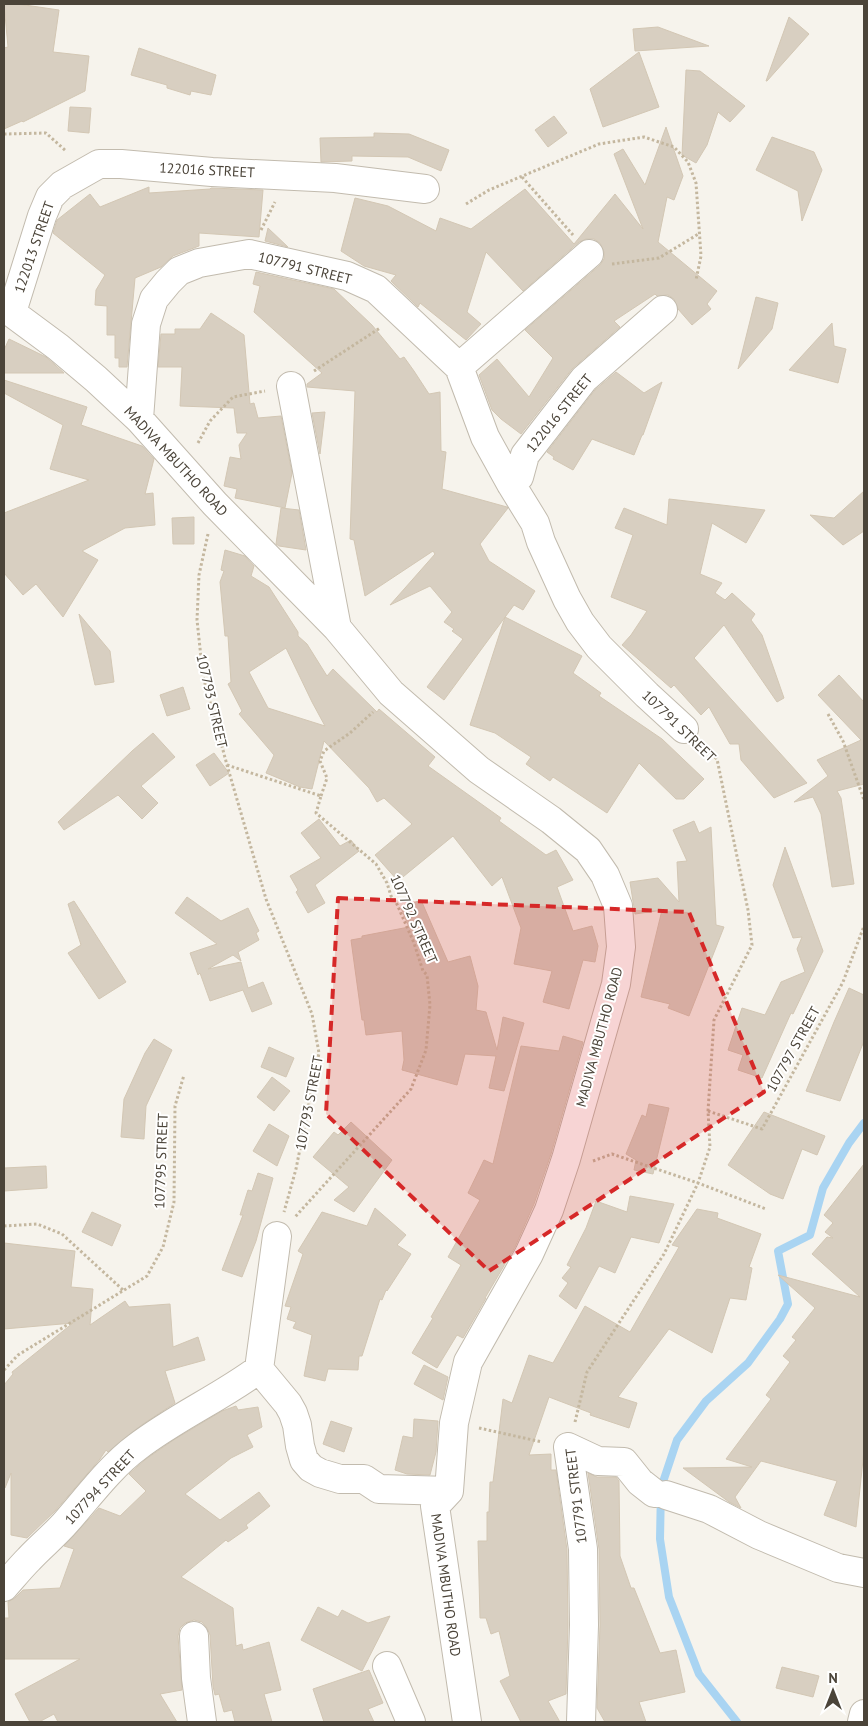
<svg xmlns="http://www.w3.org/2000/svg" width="868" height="1726" font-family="'PT Sans',sans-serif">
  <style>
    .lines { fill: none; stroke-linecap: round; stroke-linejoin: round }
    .stream { stroke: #a9d4f2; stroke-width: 8 }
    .building { fill: #d8cfc1; stroke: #d3c7b4; fill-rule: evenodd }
    .minor-casing { stroke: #c2bbae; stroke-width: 30 }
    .path { stroke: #c4b79f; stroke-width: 3; stroke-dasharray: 2.5 2.5; stroke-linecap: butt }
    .minor { stroke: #fff; stroke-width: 28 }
    .marked { fill: #d62828; fill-opacity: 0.2; stroke: #d62828; stroke-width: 4; stroke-dasharray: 10 6; stroke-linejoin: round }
    .labels { text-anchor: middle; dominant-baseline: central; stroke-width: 4; stroke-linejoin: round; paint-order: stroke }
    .street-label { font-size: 14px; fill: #4b4439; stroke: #fff }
  </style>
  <rect width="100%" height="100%" fill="#f6f3ec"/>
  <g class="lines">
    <!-- stream -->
    <path class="stream" d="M737,1722L699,1674L669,1597L660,1539L661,1488L677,1440L706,1401L748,1363L780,1319L788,1304L778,1251L810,1235L823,1188L849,1143L864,1123"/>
  </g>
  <!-- building -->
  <path class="building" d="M4,4H18L59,10L53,52L89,56L85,91L23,122L22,121L4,129V48L8,47Z
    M789,17L809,34L767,81H766Z
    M658,27L709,46L635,51L633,29Z
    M139,48L216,75L211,95L191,91L190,95L167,88V85L131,75Z
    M639,52L659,107L603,127L590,89Z
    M686,70L700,71L745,106L730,122L718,112L707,145L696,163L682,155Z
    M70,107L91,108L89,133L68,131Z
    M554,116L567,133L548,147L535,130Z
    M666,127L683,176L674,200L667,197L658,242L717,291L707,304L711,309L692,325L678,309L674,299L668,295L657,296L655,294L614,321L620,327L572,369L521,434L501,419L492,410L479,375L497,359L529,397L553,358L525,330L600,265L604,259V252L600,243L594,239H586L579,242L523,291L486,252L467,312L481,324L466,340L420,303L418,307L391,281L396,275L364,266L341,251L355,198L388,206L436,231L440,218L471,229L525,189L574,244L615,194L643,229L614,154L623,149L645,185Z
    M374,133L409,134L449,150L441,171L408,157L352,156V161L321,162L320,138L374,137Z
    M772,137L814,152L822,170L802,221L798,191L756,170Z
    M149,187V193L210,189L211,188L263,190L259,237L199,233V246L173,256L161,267L135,278L127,367H119V358H115V335H107V306L95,305L96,290L105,275L53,233L57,220L90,194L100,207Z
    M268,228L288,247L265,241Z
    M256,272L334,289L372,325L400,359L404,357L414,371L429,394L440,392L441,451L446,452L442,489L507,507L508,508L480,544L489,561L535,591L523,610L514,605L444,700L427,687L463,639L452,631L454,629L444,622L452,612L430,586L390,605L435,554L433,551L365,596L354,540L350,539L355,391L307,387V384L322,373L254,312L260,286L253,284Z
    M756,297L778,303L772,329L738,369Z
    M211,313L244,335L250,404L254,403L258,418L281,416L292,473L285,508L235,498L237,489L224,486L230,457L241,459L239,445L247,433H237L234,408L180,406L182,367H158L161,334H175V329H200Z
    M832,323L834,346L846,349L838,383L789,370Z
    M9,339L46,357L64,373H4V350Z
    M616,372L644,393L662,382L643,435H642L634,455L592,439L573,470L553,459L554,457L547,452L595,390Z
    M4,380L87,407L81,425L142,446L154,459L145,494L153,493L155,525L125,528L82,551L98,560L63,617L36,584L23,595L4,573V513L89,480L50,469L63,425L4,393Z
    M325,412L320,454L312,413Z
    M864,491V531L843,545L810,515L834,518Z
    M669,499L765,510L746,543L712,523L700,574L722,583L715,593L725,600L732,593L755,614L751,620L762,635L784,698L777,702L724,625L694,658L807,783L774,798L741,760L739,744H730L709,707L701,715L674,685L671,688L622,645L631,635L647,611L611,597L633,535L615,528L624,508L667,525Z
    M281,508L299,510L306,550L279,546L276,544Z
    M194,517V544H173L172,518Z
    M225,550L245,556L254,566L251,576L269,587L298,632V636L307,644L327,676L333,669L377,712L379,709L435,757L428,766L501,818L499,821L546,855L556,850L573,880L557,887L573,931L592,926L598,946L595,962L583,960L569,1009L543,1002L552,971L514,964L521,928L502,877L492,886L453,836L398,881L375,855L412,824L384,798L377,802L369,788L324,741L312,789L300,787L266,773L274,755L239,714L242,711L228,684L231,682L228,636H225L220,582L224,571L221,570ZM286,648L312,702L325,726L268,708L249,672Z
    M79,614L110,651L114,682L95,685Z
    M505,617L582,656L573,673L601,693L599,696L662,739L704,779L684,799H676L639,763L607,813L553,777L550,781L526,764L531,757L495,733L470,725Z
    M839,675L864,702V784L837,791L841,798L854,884L832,887L821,814L813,797L794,802L828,776L817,760L861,740L818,695Z
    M183,687L190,709L167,716L160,695Z
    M153,733L175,757L141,786L158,803L142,819L118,795L64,830L58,822L132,751Z
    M214,753L229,773L210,786L196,765Z
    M319,819L340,846L351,840L359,851L315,885L325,903L308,913L296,892L298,890L290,876L321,858L301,833Z
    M694,821L699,833L711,827L716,925L724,927L689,1016L668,1008L670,1004L641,997L662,910L635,914L630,882L658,878L679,902L677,862L687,861L673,830Z
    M785,847L823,951L793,1014L791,1013L762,1078L738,1070L743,1055L728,1050L742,1008L765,1015L781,982L805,972L797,949L802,937L793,938L773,885Z
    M187,897L221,921L248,908L259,931L256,933L259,940L238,952L241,961L233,955L208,969L241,962L248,988L263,982L272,1004L252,1012L243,990L210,1001L200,973L198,975L190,953L217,944L175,913Z
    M421,900L448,962L470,956L478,986L476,1010L486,1012L497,1050L503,1017L524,1023L504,1091L489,1088L496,1056L465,1054L457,1085L402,1070L404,1060L402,1031L366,1035L364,1020H362L351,940L362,938V936L409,927L401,908Z
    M74,901L126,982L99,999L68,953L81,945L68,904Z
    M849,988L864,995V1041L840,1101L806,1091L834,1022Z
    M563,1036L583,1042L551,1154L534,1204L515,1247L485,1298H486L463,1338L457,1335L437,1368L412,1353L433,1318L431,1317L461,1265L448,1257L480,1200L468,1193L484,1160L493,1164L521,1046L559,1051Z
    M154,1039L172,1050L146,1106L144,1139L121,1137L124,1099L145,1053Z
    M269,1047L294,1058L286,1077L261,1067Z
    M272,1077L290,1091L274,1111L257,1097Z
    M649,1104L669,1108L653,1174L634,1170L636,1160L626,1154L642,1115L646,1117Z
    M764,1112L825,1136L817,1155L802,1149L783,1199L770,1194L728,1165Z
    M351,1122L392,1160L354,1212L334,1200L349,1187L313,1157L334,1132L338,1135Z
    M269,1124L289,1136L277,1166L253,1151Z
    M864,1164V1450L856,1527L824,1515L837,1481L761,1461L735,1497L741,1508L729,1502L683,1468L752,1467L726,1459L771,1399L766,1395L790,1362L783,1356L796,1340L792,1337L815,1308L778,1275L860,1297L812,1254L827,1237L833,1238L825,1232L833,1223L824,1215Z
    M46,1166L47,1188L4,1191V1168Z
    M258,1173L273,1178L256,1241L242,1277L222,1270L243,1215H240L248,1190L252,1191Z
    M630,1196L674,1204L659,1243L631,1237L615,1273L599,1266L576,1309L559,1296L568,1283L562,1278L571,1267L567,1265L586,1228L596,1201L627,1212Z
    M375,1208L406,1235L397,1245L411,1254L387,1291L386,1290L382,1300L380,1299L362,1356H359L358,1370L328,1369L325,1381L304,1376L312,1335L293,1328L296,1322L287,1319L291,1307L285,1306L303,1254L298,1251L322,1212L367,1226Z
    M697,1209L718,1213L717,1218L761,1234L749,1267L752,1268L746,1300L730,1298L712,1353L669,1329L618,1397L637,1403L629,1428L590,1415L591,1413L549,1397L529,1455L551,1454V1470H556L567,1550L568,1625L566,1694L548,1701L560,1722H521L500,1681L510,1676L499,1631L491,1634L486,1618H480L478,1541H487V1512H489L490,1482H493L503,1399L512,1403L529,1355L553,1363L585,1306L630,1332L679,1247L672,1245Z
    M92,1212L121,1225L112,1246L82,1232Z
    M4,1243L75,1251L71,1287L93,1289L90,1325L125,1301L129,1307L170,1304L173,1347L198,1337L205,1360L165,1371L175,1403L143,1424L108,1452L106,1450L100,1459L55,1511L27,1538L11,1535V1473L5,1488H4V1385L13,1374L12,1372L73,1323L4,1329Z
    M424,1365L448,1377L443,1400L414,1384Z
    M236,1406L238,1410L258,1407L262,1427L247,1435L253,1447L231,1458L185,1494L220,1520L259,1492L270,1506L246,1525L248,1528L228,1542L226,1540L181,1577L233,1608L236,1646L242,1644L243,1650L269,1642L281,1690L264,1694L272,1722H235L232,1710L224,1712L219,1694L215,1695L213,1686L210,1635L207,1628L202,1622L194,1620L185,1623L180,1628L178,1636L182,1690L160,1694L177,1722H58L54,1714L39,1722H30L15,1694L80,1659H4V1618H9L8,1602L15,1598L23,1590L60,1588L74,1549L64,1546L99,1508L120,1516L146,1491L129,1474L146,1459L175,1439L222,1411Z
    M414,1419L438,1421L436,1452L430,1475L407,1474L395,1470L403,1436L413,1438Z
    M331,1421L352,1428L344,1452L323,1444Z
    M588,1473L597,1477H616L619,1481L620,1556L631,1588H634L660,1653L676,1650L685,1692L639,1702L646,1722H605L597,1708L600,1625L599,1549Z
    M318,1607L338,1617L342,1610L368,1623L390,1616L362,1671L301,1640Z
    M782,1667L819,1676L813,1697L776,1688Z
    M369,1670L383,1703L368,1709L374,1722H324L313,1689Z"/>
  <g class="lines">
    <!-- minor casing -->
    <g class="minor-casing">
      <path id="minor" d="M4,307L58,347L96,379L139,419L215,504L337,628L391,693L479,770L551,820L588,850L605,875L618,906L621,947L616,984L566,1159L549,1210L529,1254L468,1362L454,1423L449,1491L435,1506L467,1722
        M12,312L42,216L50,197L62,185L99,164H121L212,172L335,178L425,189
        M459,367L589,254
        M291,386L337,628
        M139,419L146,324L154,299L168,282L179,271L199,263L249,254L347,276L376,289L459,367L485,437L511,484L535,523L541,542L567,599L580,622L599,647L647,695L684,729
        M511,484L519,477L525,455L584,379L663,310
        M277,1236L259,1369L288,1404L293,1413L297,1425L300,1446L304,1460L311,1468L320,1473L340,1479H364L379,1489L449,1491
        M568,1447L583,1549L584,1625L581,1722
        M568,1447L598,1461L624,1462L640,1482L654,1493
        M666,1495L709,1509L759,1535L838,1568L864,1573
        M4,1587C12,1578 20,1568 29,1559C41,1546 55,1535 67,1521C89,1496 110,1467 137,1447C176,1417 220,1398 259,1369
        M194,1636L196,1678L202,1722
        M387,1666L411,1722
        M862,1722L864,1714"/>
    </g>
    <!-- path -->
    <path class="path" d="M4,134L46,133L66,151
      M522,177L573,235
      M466,204L489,190L599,144L644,137L674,147L688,162L696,183L701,256L696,280
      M261,230L275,202
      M612,264L659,258L700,233
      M314,371L380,328
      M198,443L210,421L233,397L265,391
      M208,534L199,575L197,620L203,676L227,765L266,899L312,1014L319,1053L296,1169L284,1212
      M828,714L843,741L864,800
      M227,765L321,796L316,813L376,864L387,883L391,896L396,902L414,943L423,971L427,975L430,1005L426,1050L411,1089L295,1217
      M321,796L327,778L320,761L324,751L350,733L373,712
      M708,1111L762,1129L843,982L864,926
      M593,1161L612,1154L698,1183L766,1209
      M4,1226L37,1224L62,1234L123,1290
      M4,1370L18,1355L147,1276L163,1247L174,1202L175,1106L184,1075
      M575,1422L587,1372L664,1254L698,1183L710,1147L708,1111L714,1020L752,945L748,910L717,759L702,746
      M479,1428L542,1442"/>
    <!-- minor -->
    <use href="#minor" class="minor"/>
  </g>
  <!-- marked area -->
  <path class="marked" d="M338,898L689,912L764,1092L489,1271L326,1114Z"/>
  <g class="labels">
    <!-- street labels -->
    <g class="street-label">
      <text transform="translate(207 170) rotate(3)">122016 STREET</text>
      <text transform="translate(34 247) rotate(-71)">122013 STREET</text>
      <text transform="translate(305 268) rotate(14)">107791 STREET</text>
      <text transform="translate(559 413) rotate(-51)">122016 STREET</text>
      <text transform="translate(176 461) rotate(47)">MADIVA MBUTHO ROAD</text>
      <text transform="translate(212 701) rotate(77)">107793 STREET</text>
      <text transform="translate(679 726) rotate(44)">107791 STREET</text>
      <text transform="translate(414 919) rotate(66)">107792 STREET</text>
      <text transform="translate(599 1037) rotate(-75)">MADIVA MBUTHO ROAD</text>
      <text transform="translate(793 1049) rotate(-61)">107797 STREET</text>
      <text transform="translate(309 1103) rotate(-79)">107793 STREET</text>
      <text transform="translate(161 1161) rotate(-88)">107795 STREET</text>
      <text transform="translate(100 1487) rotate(-47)">107794 STREET</text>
      <text transform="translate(576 1496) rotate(-97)">107791 STREET</text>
      <text transform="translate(446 1585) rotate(82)">MADIVA MBUTHO ROAD</text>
    </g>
  </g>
  <!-- border -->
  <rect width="868" height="1726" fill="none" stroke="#4b4439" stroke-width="10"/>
  <!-- north arrow -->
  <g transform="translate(833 1691)" stroke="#ffffff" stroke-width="4" paint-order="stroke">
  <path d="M0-4L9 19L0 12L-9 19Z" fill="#4b4439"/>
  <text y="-8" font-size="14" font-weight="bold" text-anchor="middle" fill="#4b4439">N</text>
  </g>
</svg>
